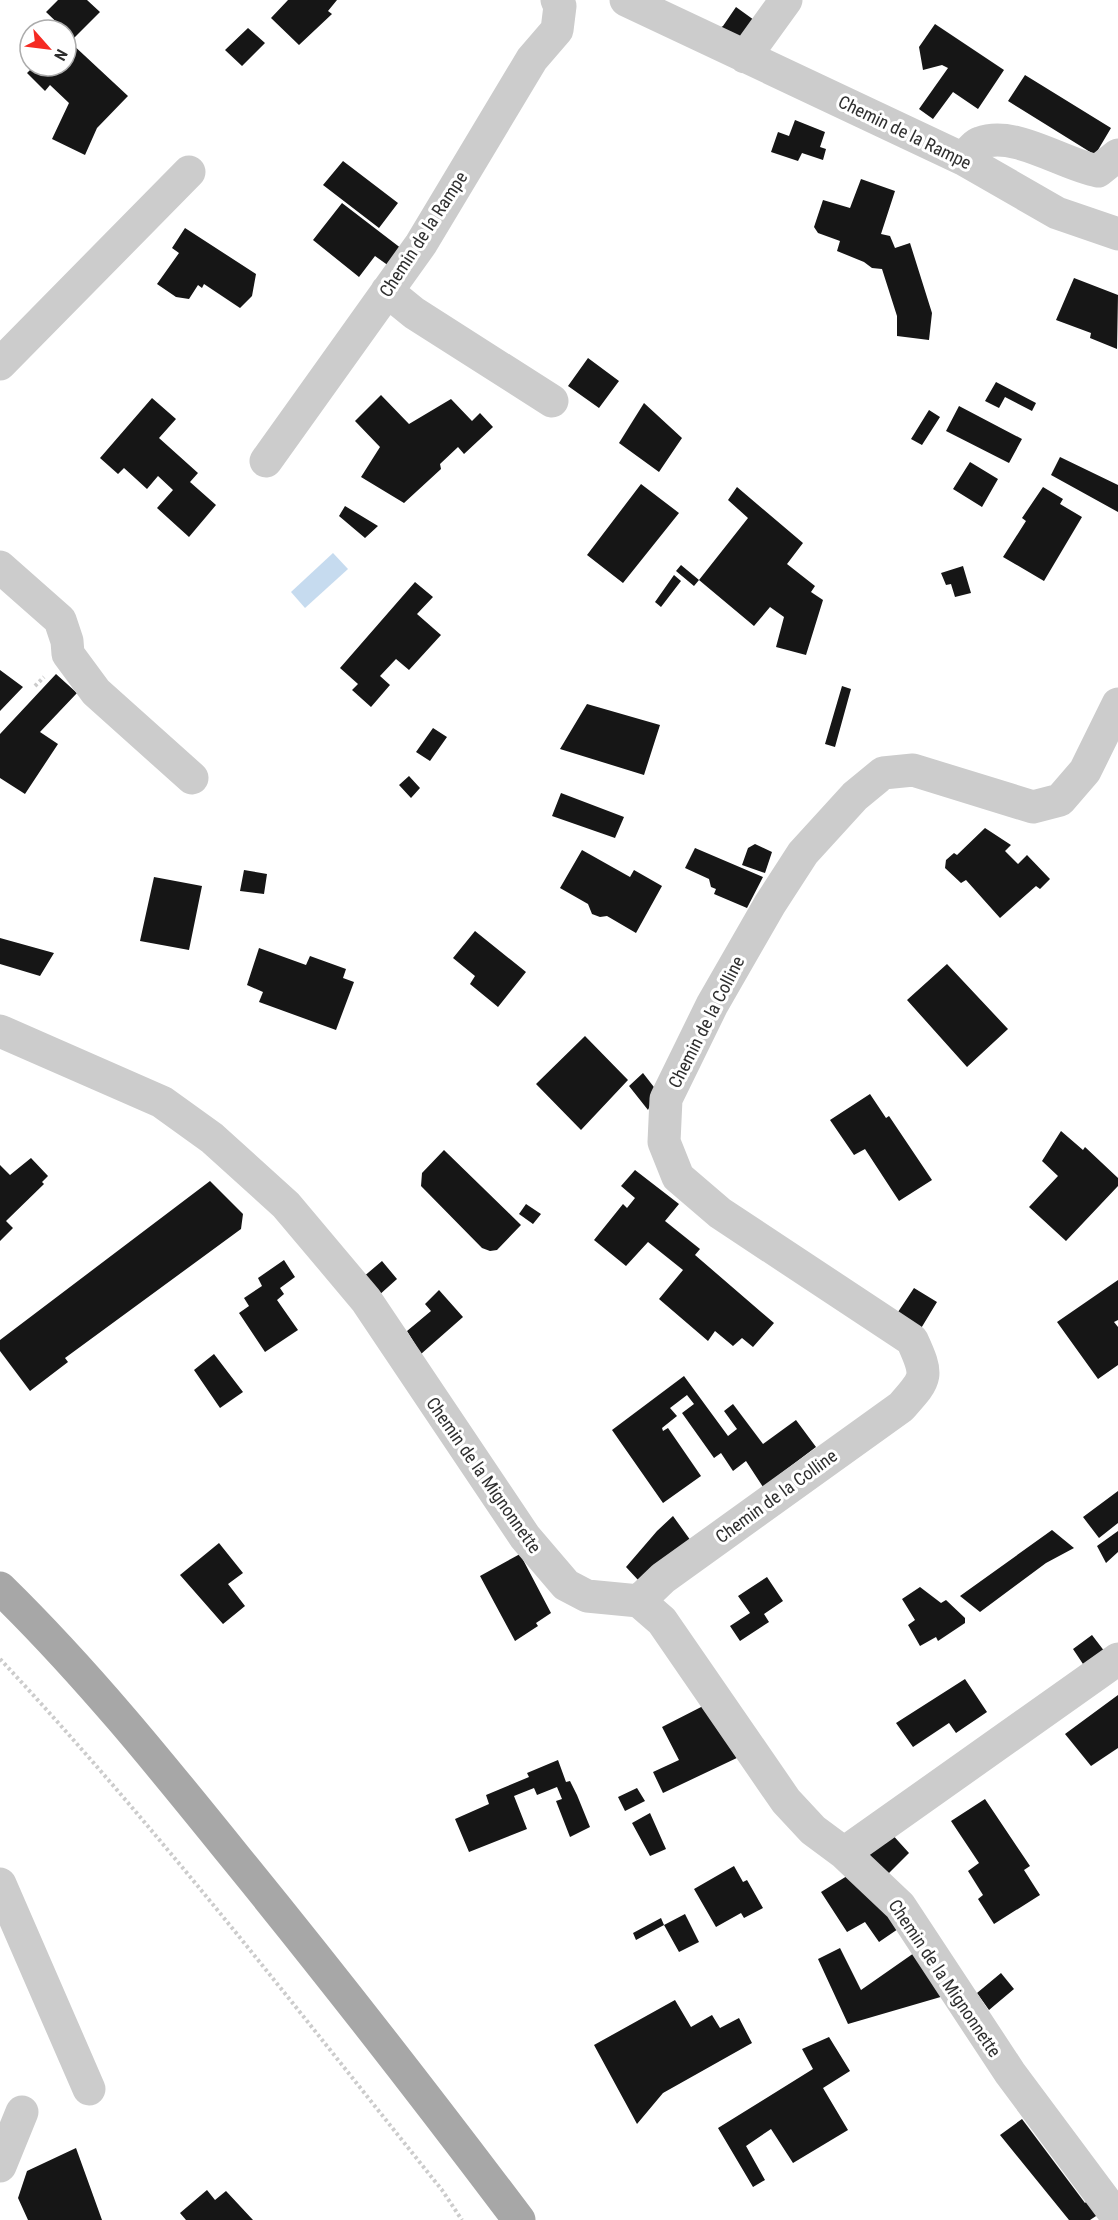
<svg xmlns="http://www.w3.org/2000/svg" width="1118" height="2220" font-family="'Roboto Condensed',sans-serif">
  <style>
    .water { fill: #c6dbef }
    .building { fill: #161616 }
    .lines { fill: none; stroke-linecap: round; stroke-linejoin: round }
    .path { stroke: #ccc; stroke-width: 4; stroke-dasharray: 3 3; stroke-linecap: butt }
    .minor { stroke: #ccc; stroke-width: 33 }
    .major { stroke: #a7a7a7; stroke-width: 33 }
    .labels { text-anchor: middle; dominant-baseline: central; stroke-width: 6; stroke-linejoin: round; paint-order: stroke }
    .street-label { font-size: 18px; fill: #2f2f2f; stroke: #fff }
  </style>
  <rect width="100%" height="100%" fill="#fff"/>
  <!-- water -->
  <path class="water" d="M333,553L348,569L305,608L291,592Z"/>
  <!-- building -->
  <path class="building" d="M58,0H87L100,12L70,42L128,96L97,128L85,155L52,139L69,103L50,85L45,91L27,73L34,66H66L67,32L46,12Z
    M288,0H337L328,11L332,14L299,45L271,18Z
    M736,7L754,20L737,43L713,32L723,26Z
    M935,24L1004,70L978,109L953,92L933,119L919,109L948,68L942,65L923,70L919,47Z
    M248,28L265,43L242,66L225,50Z
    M1025,75L1111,128L1095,155L1008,101Z
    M795,120L825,132L820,147L826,149L823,160L802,153L798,161L771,152L778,132L789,136Z
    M343,161L398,203L379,228L323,185Z
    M861,179L895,191L881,234L890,236L895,248L910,243L932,313L929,340L897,336V316L882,269L872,268L864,262L837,251L840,241L818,233L814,227L823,200L850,208Z
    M342,203L402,249L389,266L375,256L359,277L313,240Z
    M185,228L256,274L252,296L240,308L204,284L202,288L198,285L189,299L176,297L157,284L179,253L172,248Z
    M1074,278L1118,295L1117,349L1090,338L1091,333L1056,320Z
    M588,358L619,381L599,408L568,386Z
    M996,382L1036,403L1032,411L1005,397L999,408L985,401Z
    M381,395L409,424L451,399L472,421L480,413L493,427L464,454L458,447L440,464L441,469L404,503L361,477L380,447L355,421Z
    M152,398L176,419L159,438L198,473L190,482L216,505L189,537L157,508L173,490L158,476L147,489L124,468L118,474L100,458Z
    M644,403L682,438L659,472L619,443Z
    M959,406L1022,439L1009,463L946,431Z
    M929,410L940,417L922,445L911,439Z
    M1060,457L1118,485V512L1051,475Z
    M970,462L998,479L982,507L953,489Z
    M641,484L679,513L623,583L587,555Z
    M737,487L803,543L787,564L815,586L811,592L823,600L806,655L776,647L784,617L770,607L754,626L699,580L748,518L728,500Z
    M1043,487L1063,499L1060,504L1082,517L1044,581L1003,557L1026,521L1022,518Z
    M345,506L378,526L365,538L339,516Z
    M681,565L699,580L694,586L676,571Z
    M963,566L971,593L955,597L951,584L946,585L941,573Z
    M674,575L681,581L661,607L655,602Z
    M415,582L433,597L417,614L441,635L409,670L396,659L380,676L390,685L371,707L352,690L358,684L340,668Z
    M0,670L23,687L0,711Z
    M56,674L77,693L40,732L58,744L25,794L0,778V734Z
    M842,686L851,689L835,747L825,744Z
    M587,704L660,725L644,775L560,749Z
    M433,728L447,737L430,761L416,752Z
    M409,776L420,788L411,798L399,785Z
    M561,793L624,817L615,838L552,816Z
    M985,828L1011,845L1005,851L1018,864L1027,855L1050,879L1040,889L1036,886L1000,918L966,880L961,883L945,868L946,860L954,853L957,855Z
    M755,844L772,852L765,873L742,865L748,848Z
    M695,848L763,877L747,908L714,894L716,889L711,887L709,879L685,868Z
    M582,850L630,877L634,870L662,886L636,933L607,916L600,917L592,914L588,904L560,888Z
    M244,870L267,874L264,894L240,891Z
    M154,877L202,886L189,950L140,941Z
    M475,931L526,972L498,1007L470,984L475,976L453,958Z
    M0,938L54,953L40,976L0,964Z
    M259,948L306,965L310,956L346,969L343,978L354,982L336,1030L259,1002L263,992L247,985Z
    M947,964L1008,1029L967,1067L907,1000Z
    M585,1036L628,1080L581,1130L536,1084Z
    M643,1073L657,1091L648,1110L629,1086Z
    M870,1094L886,1118L889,1116L932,1180L899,1201L865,1149L854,1155L830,1120Z
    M1061,1131L1083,1150L1085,1147L1118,1178V1186L1066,1241L1029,1207L1058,1176L1042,1161Z
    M444,1150L521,1225L497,1250L490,1251L482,1248L421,1186L422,1173Z
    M31,1158L48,1176L42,1182L44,1184L6,1221L13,1228L0,1241V1165L10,1175Z
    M635,1170L679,1204L665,1221L700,1249L695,1255L774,1323L753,1347L742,1338L733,1346L715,1331L708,1341L659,1299L683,1270L648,1242L626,1266L594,1240L623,1204L627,1208L635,1198L621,1186Z
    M210,1181L243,1214L241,1229L65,1358L68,1362L30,1391L0,1351V1340Z
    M526,1204L541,1214L533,1224L519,1214Z
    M284,1260L295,1277L280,1288L284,1294L277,1300L298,1330L265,1352L239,1313L249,1306L244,1298L262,1286L258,1278Z
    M382,1261L397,1279L378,1296L362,1278Z
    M1118,1280V1320L1114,1322L1118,1327V1365L1098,1379L1057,1322Z
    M914,1288L937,1302L920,1330L896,1315Z
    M439,1290L463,1317L421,1354L407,1331L431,1311L425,1304Z
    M214,1354L243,1392L220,1408L194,1370Z
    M684,1376L728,1436L737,1429L724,1411L733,1404L763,1444L796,1420L816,1447L763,1487L746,1461L733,1471L721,1453L714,1458L682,1413L694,1404L687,1395L670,1408L677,1416L662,1428L663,1431L668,1428L701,1476L663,1503L612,1430Z
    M1118,1491V1523L1099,1538L1083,1517Z
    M673,1516L691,1541L639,1581L626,1567L657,1531Z
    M1052,1530L1074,1548L1046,1563L980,1612L960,1596Z
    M1118,1531V1552L1106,1563L1097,1546Z
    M219,1543L243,1573L228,1584L245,1606L223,1624L180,1575Z
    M520,1554L551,1613L536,1623L538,1626L515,1641L480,1576Z
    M767,1577L783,1601L764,1614L769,1622L740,1641L730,1626L750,1613L738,1596Z
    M920,1587L941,1603L946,1600L965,1618V1623L938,1641L936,1637L920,1646L908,1625L915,1620L902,1599Z
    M1092,1635L1105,1652L1085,1667L1073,1649Z
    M965,1679L987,1712L956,1733L949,1723L913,1747L896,1723Z
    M1118,1695V1748L1091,1766L1065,1734Z
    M705,1705L741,1756L663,1793L653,1772L679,1760L662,1727Z
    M558,1760L566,1782L570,1781L577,1795L590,1827L570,1837L556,1801L562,1799L557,1787L537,1795L534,1788L514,1796L527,1829L469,1852L455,1819L489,1804L486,1795L529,1777L527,1773Z
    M637,1788L645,1801L625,1811L618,1797Z
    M985,1799L1030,1866L1024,1870L1040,1895L994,1924L978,1899L983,1895L968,1871L979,1863L951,1821Z
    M650,1813L666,1849L650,1856L632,1823Z
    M890,1832L909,1853L886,1876L866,1857Z
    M734,1866L743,1882L747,1880L763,1908L744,1918L741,1913L716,1927L694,1889Z
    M847,1876L884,1909L898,1929L879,1942L865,1922L847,1932L821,1892Z
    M685,1914L699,1942L679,1952L664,1925Z
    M661,1918L664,1925L636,1940L633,1933Z
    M840,1948L861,1990L914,1953L944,1996L848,2024L818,1959Z
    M1001,1973L1014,1989L989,2010L977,1993Z
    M675,2000L691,2027L712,2015L720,2028L739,2018L752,2043L663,2093L637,2124L594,2045Z
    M829,2037L850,2071L823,2088L848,2130L793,2163L771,2129L746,2146L765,2180L753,2187L718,2128L813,2069L802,2049Z
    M1022,2119L1085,2203L1088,2200L1099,2214L1090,2220H1069L1000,2135Z
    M76,2148L102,2220H28L18,2198L27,2171Z
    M207,2190L215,2200L226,2191L253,2220H186L180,2213Z"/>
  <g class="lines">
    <!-- path -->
    <path class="path" d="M35,686L44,677
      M0,1659C157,1827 298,2011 442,2190L462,2220"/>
    <!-- minor -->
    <path class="minor" d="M626,0L963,159L1057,213L1118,234
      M745,57L786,0
      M963,159C968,154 974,145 980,143C1015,130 1062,164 1098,171L1118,155
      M387,291L414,313L552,401
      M0,364L189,172
      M266,461L421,244L532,59L557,30L560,6L557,0
      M0,567L60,620L67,641L68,654L96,692L192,778
      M0,1031L162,1102L212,1138L286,1205L366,1300L525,1537L566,1585L587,1596L639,1601L662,1621L786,1801L813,1830L844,1853L900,1906L1010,2073L1118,2218
      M639,1601L663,1578L901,1407C927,1378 929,1377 912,1340L720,1213L678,1177L664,1142L666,1099L712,1005L770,904L803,853L855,796L883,773L913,770L1033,807L1060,800L1085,771L1118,704
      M844,1853L1118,1659
      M0,1884L89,2089
      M0,2166L22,2112"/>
    <!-- major -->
    <path class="major" d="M0,1588C86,1672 161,1765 236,1858C333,1977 427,2098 519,2220"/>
  </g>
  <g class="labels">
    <!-- street labels -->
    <g class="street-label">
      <text transform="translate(905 132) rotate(26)">Chemin de la Rampe</text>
      <text transform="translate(423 234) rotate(-57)">Chemin de la Rampe</text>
      <text transform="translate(706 1022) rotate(-63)">Chemin de la Colline</text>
      <text transform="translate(484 1475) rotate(55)">Chemin de la Mignonnette</text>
      <text transform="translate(776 1496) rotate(-36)">Chemin de la Colline</text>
      <text transform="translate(945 1978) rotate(56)">Chemin de la Mignonnette</text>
    </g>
  </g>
  <!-- north arrow -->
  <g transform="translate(48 48) rotate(118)"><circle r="28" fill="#ffffff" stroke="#acacac" stroke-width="1.5"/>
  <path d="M0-4.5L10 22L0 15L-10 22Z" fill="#f52a22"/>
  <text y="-9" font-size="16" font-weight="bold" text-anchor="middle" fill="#2f2f2f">N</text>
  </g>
</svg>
